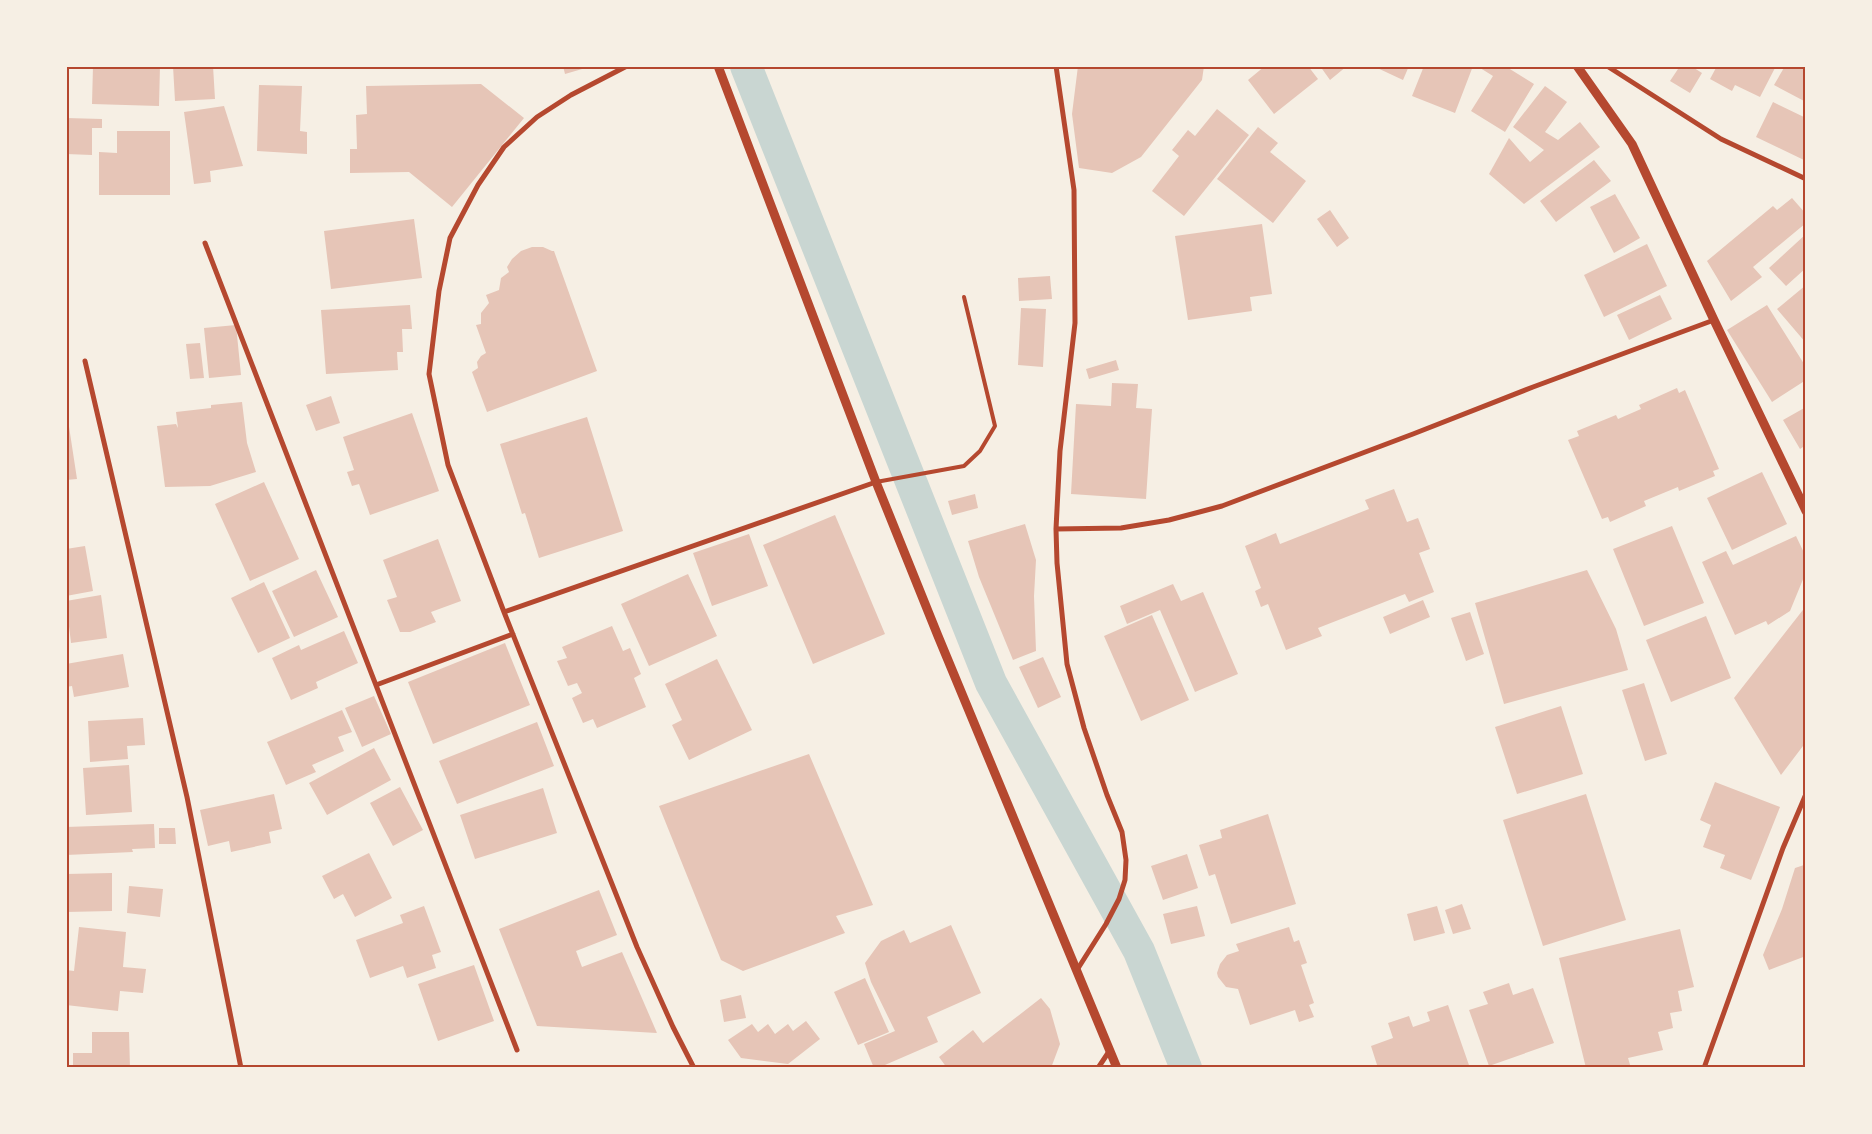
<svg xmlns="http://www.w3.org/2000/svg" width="1872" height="1134" font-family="Commissioner,sans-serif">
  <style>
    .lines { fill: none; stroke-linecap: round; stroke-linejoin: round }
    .canal { stroke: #c9d6d2; stroke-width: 32 }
    .building { fill: #e6c5b7 }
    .service { stroke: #b5482f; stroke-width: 4 }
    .minor { stroke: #b5482f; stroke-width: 5 }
    .tertiary { stroke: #b5482f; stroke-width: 9 }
    .neatline { fill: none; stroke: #b5482f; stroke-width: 2 }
  </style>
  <rect width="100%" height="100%" fill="#f6efe4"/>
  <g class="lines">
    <!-- canal -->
    <path class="canal" d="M746,66L991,683L1139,951L1186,1068"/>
  </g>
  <!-- building -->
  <path class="building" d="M93,66H160L159,106L92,104Z
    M173,66H213L215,99L175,101Z
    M563,66H589V67L565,74Z
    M1078,66H1204L1202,80L1141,157L1112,173L1079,168L1072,114Z
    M1265,66H1308L1318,79L1274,114L1248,80Z
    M1320,66H1347L1330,80Z
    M1373,66H1409L1403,80Z
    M1424,66H1473L1455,113L1412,96Z
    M1477,66H1505L1534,84L1505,132L1471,111L1493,76Z
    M1680,66H1691L1702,73L1690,93L1670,81Z
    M1717,66H1776L1760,97L1735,85L1732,91L1710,79Z
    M1785,66H1806V102L1774,85Z
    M481,84L524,118L452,207L409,172L350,173V149H357L356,115L367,114L366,86Z
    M259,85L302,86L300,131L307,132V154L257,151Z
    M1545,86L1567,102L1545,132L1558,140L1580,122L1600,147L1524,204L1489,174L1509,138L1530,162L1544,150L1513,127Z
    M1773,102L1806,118V161L1756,137Z
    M224,106L243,166L210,171L211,182L194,184L184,112Z
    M1217,109L1249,135L1184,216L1152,191L1179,156L1172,150L1188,130L1195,136Z
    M66,118L102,119V128H92V155L66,154Z
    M1258,127L1278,143L1270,152L1306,181L1273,223L1217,179Z
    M117,131H170V195H99V152L117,153Z
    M1594,160L1611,181L1556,222L1540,201Z
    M1615,194L1640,238L1614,253L1590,207Z
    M1792,198L1806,214V223L1753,267L1762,277L1731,301L1707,261L1773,206L1777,210Z
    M1330,210L1349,238L1337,247L1317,219Z
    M414,219L422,278L331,289L324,231Z
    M1262,224L1272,294L1250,297L1252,311L1188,320L1175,236Z
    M1806,234V268L1786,286L1769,268Z
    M1647,244L1667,286L1604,317L1584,275Z
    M532,247H543L552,251H554L597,371L487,412L472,372L478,368L477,362L481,356L486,353L476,325L481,324V313L489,303L486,295L499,290L501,278L509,272L507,267L512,259L521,251Z
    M1050,276L1052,299L1019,301L1018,278Z
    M1806,285V343L1777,309Z
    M1660,295L1672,319L1629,340L1617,315Z
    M410,305L412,329H402L403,352H397L398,370L326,374L321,310Z
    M1767,305L1806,367V380L1772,402L1727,330Z
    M1021,308L1046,309L1043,367L1018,365Z
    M236,325L241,375L209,378L204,328Z
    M200,343L204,378L190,379L186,344Z
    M1116,360L1119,370L1089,379L1086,369Z
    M1112,383L1138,384L1136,408L1152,409L1146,499L1071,494L1076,404L1111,406Z
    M1677,388L1679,393L1685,390L1719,469L1713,471L1715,476L1679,491L1678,487L1644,501L1646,506L1610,522L1608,517L1602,519L1568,440L1579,436L1577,431L1616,415L1618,419L1641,409L1639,405Z
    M331,396L340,423L316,431L306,405Z
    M242,402L247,443L256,472L210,486L165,487L157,426L176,424L178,428L176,412L211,408V405Z
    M1806,407V445L1800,449L1783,420Z
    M412,413L439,491L370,515L359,484L352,486L347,472L354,470L343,437Z
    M587,417L623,531L539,558L525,513L522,514L500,444Z
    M66,420H68L77,479L66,480Z
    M1762,472L1787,524L1732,550L1707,498Z
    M264,482L299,559L250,581L215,504Z
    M1394,489L1407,522L1418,518L1430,549L1419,553L1434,592L1409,602L1405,594L1318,628L1322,636L1286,650L1268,604L1261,607L1255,591L1261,588L1245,546L1276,533L1280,544L1369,509L1365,500Z
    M975,494L978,508L952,515L948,501Z
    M835,515L885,634L813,664L763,545Z
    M1025,524L1036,560L1034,596L1036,651L1013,660L979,577L968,541Z
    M1672,526L1704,603L1644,626L1613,549Z
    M749,534L768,586L712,606L693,553Z
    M1796,536L1806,557V572L1790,611L1768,625L1766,621L1735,635L1702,562L1726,551L1733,565Z
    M438,539L461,601L431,612L436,622L410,632H400L387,600L397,597L383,560Z
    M85,546L93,591L66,596V549Z
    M316,570L338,617L294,637L272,591Z
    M1587,570L1616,629L1628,670L1504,704L1475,603Z
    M688,574L717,636L649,666L621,604Z
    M264,582L290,638L258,653L231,598Z
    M1173,584L1181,601L1203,592L1238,674L1195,692L1160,610L1127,624L1120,606Z
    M101,595L107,638L71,643L66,601Z
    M1423,600L1430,617L1390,634L1383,617Z
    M1806,606V742L1781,775L1734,698Z
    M1470,612L1484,654L1466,661L1451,618Z
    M1152,615L1189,700L1141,721L1104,636Z
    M1706,616L1731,678L1671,702L1646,640Z
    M612,626L623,651L630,648L641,674L634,678L646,707L597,728L593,719L583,723L572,698L582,693L577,683L568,686L557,661L567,658L562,647Z
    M344,631L358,663L316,682L318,688L291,700L272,658L299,645L301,650Z
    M505,643L530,705L433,744L408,682Z
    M123,654L129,687L74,697L72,686L66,687V664Z
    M1043,657L1061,697L1038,708L1019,667Z
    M717,659L752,730L689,760L672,725L682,720L665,684Z
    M1644,683L1667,754L1645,761L1622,690Z
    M374,696L391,734L362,747L345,708Z
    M1561,706L1583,774L1517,794L1495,727Z
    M342,710L352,732L338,737L344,751L312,765L316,772L286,785L267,742Z
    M143,718L145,745L127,746L128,759L90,762L88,721Z
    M537,722L554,766L457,804L439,761Z
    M374,748L391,780L327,815L309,783Z
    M809,754L873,905L836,916L845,933L743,971L721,960L659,806Z
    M129,765L132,812L86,815L83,768Z
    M1715,782L1780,807L1751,880L1720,868L1725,855L1703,847L1711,825L1700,820Z
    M400,787L423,830L393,846L370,803Z
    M543,788L557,833L475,859L460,815Z
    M274,794L282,829L269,832L271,843L231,852L229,841L208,846L200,810Z
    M1586,794L1626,920L1543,946L1503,820Z
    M1268,814L1296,904L1231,924L1215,874L1209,876L1199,845L1222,838L1220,830Z
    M154,824L155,848L132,849L133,852L66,855V827Z
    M159,828H175L176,844H159Z
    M369,853L392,898L355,917L343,894L334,899L322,876Z
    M1187,854L1198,888L1163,900L1151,866Z
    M1804,865L1806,868V956L1769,970L1763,955L1782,909L1795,868Z
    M112,873V911L66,912V874Z
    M129,886L163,889L160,917L127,913Z
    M599,890L617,935L576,951L582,967L622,952L657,1033L537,1026L499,929Z
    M1462,904L1471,929L1453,934L1445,910Z
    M424,906L441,952L432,955L436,968L407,978L403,966L370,978L356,940L403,923L400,915Z
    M1197,906L1205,936L1171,944L1163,914Z
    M1437,906L1445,933L1414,941L1407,914Z
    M951,925L981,993L927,1017L938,1042L878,1068H874L864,1044L895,1031L871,982L865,963L881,941L904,930L910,943Z
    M79,927L126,932L123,967L146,969L143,993L120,991L118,1011L66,1005V970L74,971Z
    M1289,927L1294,942L1299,940L1307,963L1301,965L1314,1003L1309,1005L1314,1017L1299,1022L1295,1010L1250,1025L1238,989L1226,987L1218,977L1217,973L1220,964L1227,955L1239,951L1236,944Z
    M1680,929L1694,987L1678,991L1682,1011L1670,1013L1673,1028L1658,1032L1663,1050L1628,1058L1631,1068H1586L1559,958Z
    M474,965L494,1021L438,1041L418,984Z
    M865,978L889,1032L858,1045L834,992Z
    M1509,983L1513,995L1533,988L1554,1043L1489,1066L1469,1010L1488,1004L1483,992Z
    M741,995L746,1018L724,1022L720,1000Z
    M1041,998L1050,1009L1060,1044L1051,1068H947L939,1057L973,1030L983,1043Z
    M1448,1005L1470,1068H1378L1371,1046L1393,1038L1388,1023L1409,1016L1413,1027L1430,1021L1427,1012Z
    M806,1021L820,1039L788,1064L741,1058L728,1040L752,1024L758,1032L768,1024L775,1034L788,1024L793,1031Z
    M92,1032H129L130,1068H73V1053H92Z"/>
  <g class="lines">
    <!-- service -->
    <path class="service" d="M876,482L964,466L980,451L995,426L964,297"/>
    <!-- minor -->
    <path class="minor" d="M627,66L571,95L537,117L504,147L478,185L450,238L439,291L429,374L448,465L504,612L637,947L673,1027L694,1068
      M1056,66L1074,190L1075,323L1060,451L1056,529L1057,563L1067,664L1084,728L1107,795L1122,832L1126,860L1125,880L1119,899L1106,924L1077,970
      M1607,66L1721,139L1806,179
      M205,243L517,1050
      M85,361L187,797L241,1068
      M1056,529L1121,528L1169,520L1222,506L1413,434L1533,387L1714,320
      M504,612L876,482
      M376,685L513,634
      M1098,1068L1110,1050
      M1704,1068L1783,848L1806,794"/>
    <!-- tertiary -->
    <path class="tertiary" d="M718,66L876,482L938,636L1117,1068
      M1577,66L1632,144L1714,320L1806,511"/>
  </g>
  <!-- border -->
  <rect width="1872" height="1134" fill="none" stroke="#f6efe4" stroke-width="135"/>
  <rect x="68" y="68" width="1736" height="998" class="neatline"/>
</svg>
